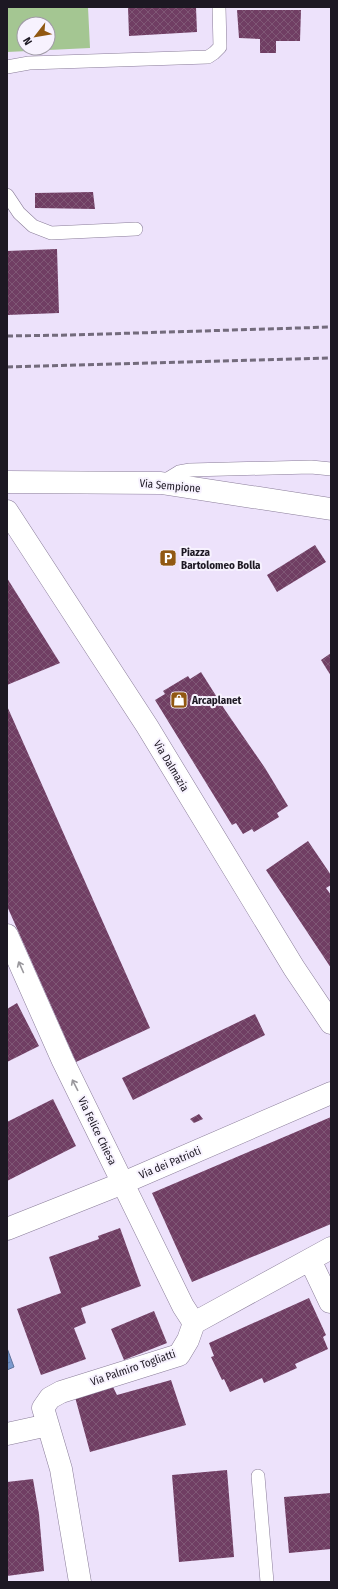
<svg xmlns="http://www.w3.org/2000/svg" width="338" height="1589" font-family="'Fira Sans Condensed',sans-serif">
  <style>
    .green { fill: #a4c692; fill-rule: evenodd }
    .water { fill: url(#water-ripples); stroke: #5f739b }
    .building { fill: url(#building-cross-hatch) }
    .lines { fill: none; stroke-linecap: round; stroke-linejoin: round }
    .lane-casing { stroke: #8a7d99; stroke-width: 14 }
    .street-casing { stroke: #8a7d99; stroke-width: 23 }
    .lane { stroke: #fff; stroke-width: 13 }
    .street { stroke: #fff; stroke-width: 22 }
    .rail { stroke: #736b7c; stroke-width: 3; stroke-dasharray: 6 3; stroke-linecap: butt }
    .oneway { stroke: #99979c }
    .labels { text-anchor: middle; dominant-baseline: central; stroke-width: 4; stroke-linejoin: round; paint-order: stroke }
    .street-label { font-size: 11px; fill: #1d1823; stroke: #f7f2fe }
    .poi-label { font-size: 11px; font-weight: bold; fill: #1d1823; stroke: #f7f2fe; text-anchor: start }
  </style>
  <defs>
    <pattern id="water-ripples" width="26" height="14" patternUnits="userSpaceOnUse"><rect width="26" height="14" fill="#7b9acf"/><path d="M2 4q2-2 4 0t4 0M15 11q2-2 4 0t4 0" fill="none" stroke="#647da8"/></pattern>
    <pattern id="building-cross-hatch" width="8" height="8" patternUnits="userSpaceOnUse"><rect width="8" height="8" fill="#703e63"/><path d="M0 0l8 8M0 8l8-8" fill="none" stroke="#7f5775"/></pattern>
  </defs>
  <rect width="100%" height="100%" fill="#ede2fb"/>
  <!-- green -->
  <path class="green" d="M7,7H88L90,48L7,52ZM24,24H48V48H24Z"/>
  <!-- water -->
  <path class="water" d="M7,1348L14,1367L7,1370Z"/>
  <!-- building -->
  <path class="building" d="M128,7H196L197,32L129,36Z
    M237,10H301L300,41H276V53H260V39L239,38Z
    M93,192L95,209L35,208V193Z
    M57,249L59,313L7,315V251Z
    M315,545L326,562L277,592L267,575Z
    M7,578L60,663L7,685Z
    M331,653V676L321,660Z
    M201,672L225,710L265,768L288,806L277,813L279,817L254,832L252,829L243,834L236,823L232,825L155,700L165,694L163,691L188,676L190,679Z
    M7,706L150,1028L76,1062L7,906Z
    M308,841L331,875V885L326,888L331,895V968L266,870Z
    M17,1003L39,1046L7,1062V1009Z
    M255,1014L265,1035L133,1100L122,1078Z
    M53,1099L76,1146L7,1181V1122Z
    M199,1114L203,1119L194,1123L190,1119Z
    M331,1117V1224L192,1282L152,1193Z
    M120,1228L141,1286L81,1308L86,1323L74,1328L86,1359L41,1375L17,1309L61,1293L49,1257L99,1239L98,1236Z
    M309,1298L326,1335L323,1337L328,1349L295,1364L297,1368L264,1383L262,1378L230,1392L224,1379L222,1380L211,1357L214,1356L209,1343Z
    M154,1311L167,1343L124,1360L111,1329Z
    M171,1380L186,1425L90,1452L75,1397L112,1385L117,1395Z
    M227,1470L234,1557L179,1562L172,1475Z
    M33,1479L39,1514L44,1571L7,1576V1482Z
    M331,1493V1549L289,1553L284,1497Z"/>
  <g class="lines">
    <!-- lane casing -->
    <g class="lane-casing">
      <path id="lane" d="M7,67L29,63L208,57L214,53L220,47L219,7
        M7,195L19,213L33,226L51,233L136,229
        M161,483L179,472L190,470L311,467L331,469
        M258,1476L267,1582"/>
    </g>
    <!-- street casing -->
    <g class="street-casing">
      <path id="street" d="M7,482L161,483L331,509
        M7,511L147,726L294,968L331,1023
        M7,935L63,1061L183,1306L194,1323
        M7,1229L123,1183L331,1093
        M310,1260L330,1302
        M7,1434L48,1425
        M80,1582L61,1469L43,1408L50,1398L61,1392L179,1355L188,1340L194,1323L331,1248"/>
    </g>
    <!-- lane -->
    <use href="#lane" class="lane"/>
    <!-- street -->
    <use href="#street" class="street"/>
    <!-- rail -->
    <path class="rail" d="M7,336L71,335L331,327
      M7,367L331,358"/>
  </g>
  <!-- one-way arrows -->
  <defs><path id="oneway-shaft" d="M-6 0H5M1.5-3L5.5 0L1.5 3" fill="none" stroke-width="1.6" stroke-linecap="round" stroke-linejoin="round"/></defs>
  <g class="oneway">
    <use href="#oneway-shaft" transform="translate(21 967) rotate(-114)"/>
    <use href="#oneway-shaft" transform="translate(75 1085) rotate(-117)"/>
  </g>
  <!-- icons -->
  <defs>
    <g id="parking-square" transform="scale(0.9)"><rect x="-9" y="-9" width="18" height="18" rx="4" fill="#915812" stroke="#f7f2fe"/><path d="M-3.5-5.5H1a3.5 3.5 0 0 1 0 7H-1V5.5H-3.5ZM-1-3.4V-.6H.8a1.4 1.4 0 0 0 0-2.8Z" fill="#fff"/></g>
    <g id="shop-square" transform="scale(0.9)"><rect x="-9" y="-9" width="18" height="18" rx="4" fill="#915812" stroke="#f7f2fe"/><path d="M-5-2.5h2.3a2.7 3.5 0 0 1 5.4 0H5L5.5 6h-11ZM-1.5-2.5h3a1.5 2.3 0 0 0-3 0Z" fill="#fff"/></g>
  </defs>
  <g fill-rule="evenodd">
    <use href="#parking-square" x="168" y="558"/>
    <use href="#shop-square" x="179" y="700"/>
  </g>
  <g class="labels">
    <!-- street labels -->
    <g class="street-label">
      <text transform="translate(170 486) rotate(5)">Via Sempione</text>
      <text transform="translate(171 766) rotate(59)">Via Dalmazia</text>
      <text transform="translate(97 1131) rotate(64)">Via Felice Chiesa</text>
      <text transform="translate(170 1163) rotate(-23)">Via dei Patrioti</text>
      <text transform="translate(133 1368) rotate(-19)">Via Palmiro Togliatti</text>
    </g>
    <!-- poi labels -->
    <g class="poi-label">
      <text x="181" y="552">Piazza<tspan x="181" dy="13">Bartolomeo Bolla</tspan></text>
      <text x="192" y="700">Arcaplanet</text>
    </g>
  </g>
  <!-- border -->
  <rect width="338" height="1589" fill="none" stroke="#1d1823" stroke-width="16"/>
  <!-- north arrow -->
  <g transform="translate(36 36) rotate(239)"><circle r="19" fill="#f7f2fe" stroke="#a09ba6"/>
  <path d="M0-3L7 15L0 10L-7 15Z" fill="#915812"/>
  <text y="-6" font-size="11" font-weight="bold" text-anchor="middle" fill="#1d1823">N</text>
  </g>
</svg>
